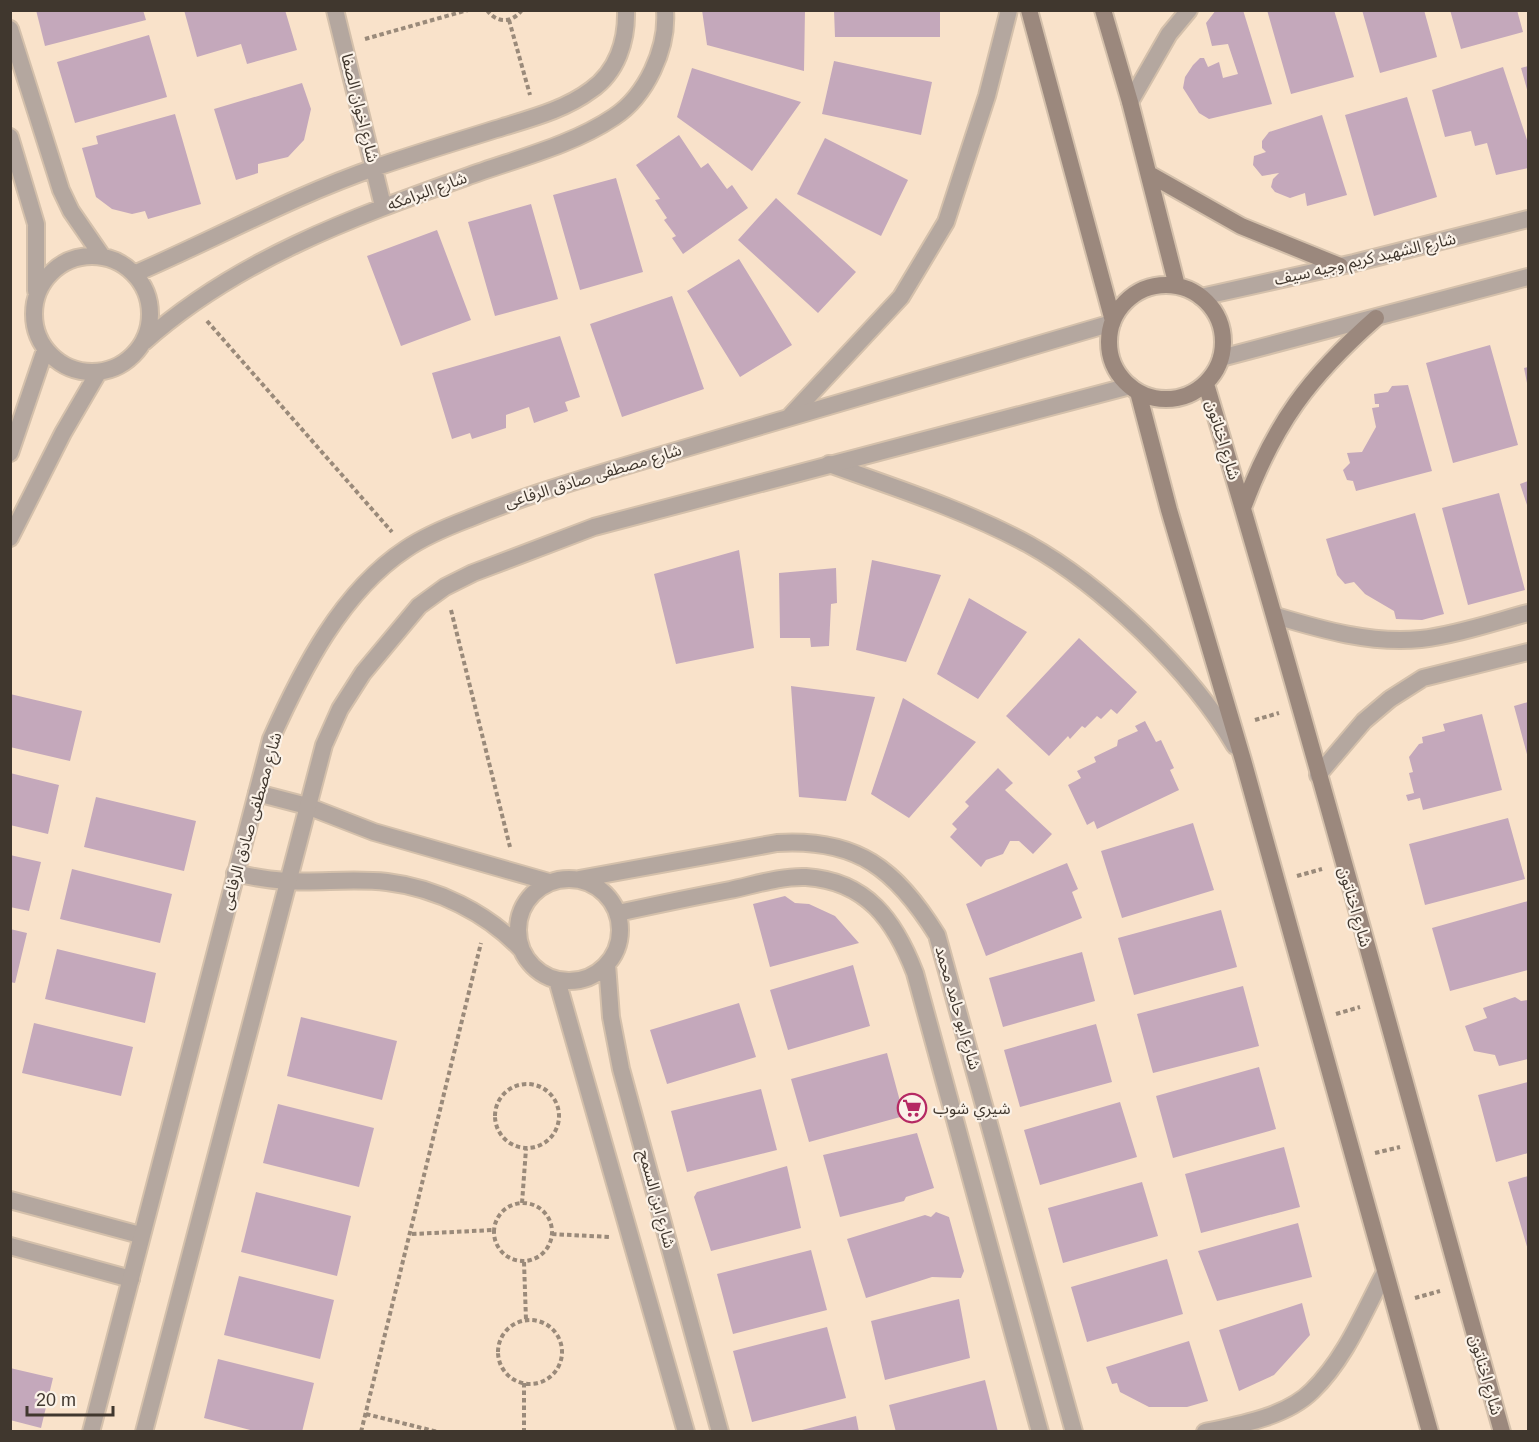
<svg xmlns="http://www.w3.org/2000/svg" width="1539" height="1442" font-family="Helvetica,'Noto Sans Arabic',sans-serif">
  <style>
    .building { fill: #c4a8bb }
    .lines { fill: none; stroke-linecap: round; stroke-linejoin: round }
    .minor-casing { stroke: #d4c0ab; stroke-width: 20 }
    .tertiary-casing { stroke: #d4c0ab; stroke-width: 20 }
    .secondary-casing { stroke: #d4c0ab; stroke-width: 20 }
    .path { stroke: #9a8a7a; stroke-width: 4; stroke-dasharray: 4.5 3; stroke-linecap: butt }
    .minor { stroke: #b4a79f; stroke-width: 16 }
    .tertiary { stroke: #b4a79f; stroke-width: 16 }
    .secondary { stroke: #9b887d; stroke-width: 16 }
    .labels { text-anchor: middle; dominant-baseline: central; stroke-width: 4.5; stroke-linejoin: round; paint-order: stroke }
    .street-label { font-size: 16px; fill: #40372e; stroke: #fbf2e8 }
    .poi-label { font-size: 16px; fill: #40372e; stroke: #fbf2e8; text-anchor: start }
  </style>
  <rect width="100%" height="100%" fill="#f9e2ca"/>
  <!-- building -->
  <path class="building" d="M36,10H143L146,20L45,46Z
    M184,10H285L297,50L247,64L241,44L197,57Z
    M702,10H805L804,71L707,45Z
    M834,10H940V37H835Z
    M1216,10H1243L1272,104L1209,119L1199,113L1183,88L1185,77L1193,65L1200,58H1204L1208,67L1219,62L1223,78L1238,74L1228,44L1212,46L1206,23Z
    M1267,10H1334L1354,77L1291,94Z
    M1362,10H1424L1437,57L1380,73Z
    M1450,10H1517L1523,32L1461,49Z
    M149,35L167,97L75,123L57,62Z
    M834,61L932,82L921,135L822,114Z
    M1528,66V93L1521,68Z
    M1503,67L1528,143V168L1496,175L1487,143L1475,146L1471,131L1445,137L1432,90Z
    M692,68L801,102L752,171L677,117Z
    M302,83L311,109L304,140L288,157L258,164V173L236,180L214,109Z
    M1407,97L1437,197L1374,216L1345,115Z
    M175,114L201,204L148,219L145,211L132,214L112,209L96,197L82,148L98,144L96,136Z
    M1322,115L1347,195L1307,206L1305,193L1290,198L1275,192L1271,187L1273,179L1279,173L1262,176L1253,165L1254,156L1266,152L1262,148V141L1269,132Z
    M679,135L701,168L708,163L727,189L732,185L748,208L683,254L672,238L676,236L664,220L667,218L655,200L660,199L636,165Z
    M825,138L908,180L881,236L797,194Z
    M616,178L643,272L580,290L553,195Z
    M776,198L856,272L818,313L738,240Z
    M531,204L558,299L495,316L468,222Z
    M437,230L471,320L401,346L367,256Z
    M739,259L792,345L740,377L687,291Z
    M672,296L704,389L622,417L590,324Z
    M560,336L580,397L565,402L568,411L534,423L529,407L506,415V428L472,439L470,433L452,439L432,373Z
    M1490,345L1518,445L1453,463L1426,363Z
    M1528,367V383H1527L1524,368Z
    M1408,385L1432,471L1356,491L1353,481L1347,480L1343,470L1350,463L1347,453L1362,452L1376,427L1372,408L1379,407V404H1375L1374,394L1388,392L1392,386Z
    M1528,481V508L1520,484Z
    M1499,493L1525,590L1468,605L1442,508Z
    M1415,513L1444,614L1422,620L1396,619L1394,611L1365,594L1354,582L1345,584L1337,575L1326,539Z
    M739,550L754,648L676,664L654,574Z
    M872,560L941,575L906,662L856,650Z
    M836,568L837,603L831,604L829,646L811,647L810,638H780L779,573Z
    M969,598L1027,632L978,699L937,674Z
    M1079,638L1137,692L1117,714L1111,709L1101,719L1097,716L1085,728L1082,726L1070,739L1068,736L1049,756L1006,716Z
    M791,686L875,697L846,801L799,797Z
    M10,694L82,711L70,761L10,747Z
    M903,698L976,742L909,818L871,794Z
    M1528,702V758L1514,706Z
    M1482,714L1502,790L1423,810L1420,798L1408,801L1406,795L1414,793L1409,773L1413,772L1409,757L1419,744L1423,743L1422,737L1445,731L1443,724Z
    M1145,721L1156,742L1161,740L1174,768L1170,770L1179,790L1097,829L1094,821L1087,825L1068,785L1081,778L1077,771L1096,762L1094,757L1117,746L1118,740L1138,731L1135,726Z
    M998,768L1013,783L1005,790L1052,834L1033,854L1019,841H1010L1003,854L986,860L981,867L950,837L957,829L952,824L969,806L965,802Z
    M10,773L59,785L48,834L10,825Z
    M96,797L196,821L184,871L84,847Z
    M1508,818L1525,879L1425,905L1409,844Z
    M1193,823L1214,890L1122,918L1101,851Z
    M10,855L41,862L29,911L10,907Z
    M1067,863L1078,889L1072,892L1082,918L986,956L966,904Z
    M72,869L172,894L160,943L60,919Z
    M785,896L795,903L809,904L835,916L859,943L770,967L753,904Z
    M1528,901V970L1450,991L1432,928Z
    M1221,910L1237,967L1134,995L1118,938Z
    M10,929L27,933L15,983L10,982Z
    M57,949L156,973L145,1023L45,999Z
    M1082,952L1095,1001L1003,1027L989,978Z
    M853,965L870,1026L788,1050L770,990Z
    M1243,986L1259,1046L1153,1073L1137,1014Z
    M1515,997L1521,1001L1528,1000V1059L1499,1066L1495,1055L1474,1051L1465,1026L1487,1018L1483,1008Z
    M739,1003L756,1057L667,1084L650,1030Z
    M301,1017L397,1041L382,1100L287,1076Z
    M34,1023L133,1047L121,1096L22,1073Z
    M1096,1024L1112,1082L1020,1107L1004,1050Z
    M887,1053L904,1116L809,1142L791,1079Z
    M1259,1067L1276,1129L1173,1158L1156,1096Z
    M1528,1082V1153L1496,1162L1478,1095Z
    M761,1089L777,1150L687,1172L671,1111Z
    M1120,1102L1137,1157L1040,1185L1024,1130Z
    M278,1104L374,1128L359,1187L263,1163Z
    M917,1133L934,1188L906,1197L904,1201L840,1217L823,1155Z
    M1284,1147L1300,1207L1201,1233L1185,1174Z
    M787,1166L801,1228L711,1251L694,1197L697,1192Z
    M1528,1176V1250L1508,1182Z
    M1142,1182L1158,1236L1063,1263L1048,1208Z
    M256,1192L351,1216L337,1276L241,1252Z
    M936,1212L949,1217L964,1271L961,1278L932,1277L866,1298L847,1239L925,1215L931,1217Z
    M1298,1223L1312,1277L1217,1301L1198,1251Z
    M811,1250L827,1310L733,1334L717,1274Z
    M1167,1259L1183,1314L1087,1342L1071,1287Z
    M239,1276L334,1300L320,1359L224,1335Z
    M959,1299L970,1358L885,1380L871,1321Z
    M1302,1303L1310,1335L1274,1375L1239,1391L1219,1330Z
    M827,1327L846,1398L752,1422L733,1351Z
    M1189,1341L1208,1401L1187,1407H1149L1120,1392L1117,1383L1112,1384L1106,1367Z
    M218,1359L314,1383L302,1432H258L204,1418Z
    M10,1368L53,1378L41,1428L10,1420Z
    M985,1380L998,1432H896L889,1405Z
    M856,1416L859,1432H798V1431Z"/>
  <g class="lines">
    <!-- minor casing -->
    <g class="minor-casing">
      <path id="minor" d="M335,10L383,206
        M10,29L61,190L71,211L102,256
        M1130,102L1169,34L1189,10
        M10,137L36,224V291
        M34 314a58 58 0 1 1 116 0a58 58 0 1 1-116 0Z
        M134,274C215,239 293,196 377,167C418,153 461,140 503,127C532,118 566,109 591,90C617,72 627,41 626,10
        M144,342C236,260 351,218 466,177C515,159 571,146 614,117C646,96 668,49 665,10
        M791,415L901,297L946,222L987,96L1009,10
        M10,453L45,350
        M829,464C896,488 965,510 1028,544C1102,585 1192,672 1235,746
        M10,538L63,433L98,373
        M1276,616C1323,630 1371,644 1421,639C1456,635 1494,622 1528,613
        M1318,775L1364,721L1390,699L1423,678L1528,652
        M257,793L307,806L374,832L549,882
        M235,873C252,877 269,880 286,881C319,883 353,878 387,882C437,888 487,913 521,949
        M518 930a51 51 0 1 1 102 0a51 51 0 1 1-102 0Z
        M579,879L777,843C857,838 896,869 937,935L1074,1432
        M618,913C655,905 693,897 730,890C754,885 781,876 806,877C867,881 895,921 915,973L1040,1432
        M607,964L611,1017L621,1069L720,1432
        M557,980L686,1432
        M10,1200L140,1235
        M10,1246L131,1279
        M1205,1432C1239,1425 1286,1417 1312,1391C1345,1359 1363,1314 1384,1274"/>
    </g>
    <!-- tertiary casing -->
    <g class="tertiary-casing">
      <path id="tertiary" d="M1201,297L1354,263L1528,219
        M1221,358L1528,277
        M91,1432L271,739C302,670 341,592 406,549C425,536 447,527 468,519C526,495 585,478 645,460C800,413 956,368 1112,323
        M144,1432L324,745L340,709L363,673L419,606L445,587L473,573L594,527L1130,386"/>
    </g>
    <!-- secondary casing -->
    <g class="secondary-casing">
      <path id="secondary" d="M1029,10L1113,321
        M1103,10L1130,102L1177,286
        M1149,174L1241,226L1340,266
        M1109 342a57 57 0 1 1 114 0a57 57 0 1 1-114 0Z
        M1206,384C1310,731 1404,1082 1502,1432
        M1138,392L1169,510L1243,760L1430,1432
        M1243,508C1274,424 1309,377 1376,318"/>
    </g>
    <!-- path -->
    <path class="path" d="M487,10C497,24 512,23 522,10
      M509,20L530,95
      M365,39L468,10
      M207,321L392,532
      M451,610L510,847
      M1255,720L1279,713
      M1297,876L1322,869
      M1336,1014L1360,1007
      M495 1116a32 32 0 1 1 64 0a32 32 0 1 1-64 0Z
      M1375,1153L1400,1147
      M494 1232a29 29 0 1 1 58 0a29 29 0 1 1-58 0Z
      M522,1203L526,1149
      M412,1234L493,1230
      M552,1234L609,1237
      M524,1262L526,1320
      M1415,1298L1440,1291
      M498 1352a32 32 0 1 1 64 0a32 32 0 1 1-64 0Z
      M524,1383V1432
      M366,1414L438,1432
      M361,1432L481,943"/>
    <!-- minor -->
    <use href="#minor" class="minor"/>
    <!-- tertiary -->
    <use href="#tertiary" class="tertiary"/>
    <!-- secondary -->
    <use href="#secondary" class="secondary"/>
  </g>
  <!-- icons -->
  <defs>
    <g id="supermarket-ring" transform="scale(1.5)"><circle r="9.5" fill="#fbf2e8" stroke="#b52963" stroke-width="1.5"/><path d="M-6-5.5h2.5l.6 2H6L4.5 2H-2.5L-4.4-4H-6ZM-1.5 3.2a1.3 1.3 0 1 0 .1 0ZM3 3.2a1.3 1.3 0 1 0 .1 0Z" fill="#b52963"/></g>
  </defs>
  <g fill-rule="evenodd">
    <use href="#supermarket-ring" x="912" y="1108"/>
  </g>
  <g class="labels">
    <!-- street labels -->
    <g class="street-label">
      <text transform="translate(360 108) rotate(76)">شارع اخوان الصفا</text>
      <text transform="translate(427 191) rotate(-20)">شارع البرامكه</text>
      <text transform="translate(1365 259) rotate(-13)">شارع الشهيد كريم وجيه سيف</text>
      <text transform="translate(1223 440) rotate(73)">شارع اخناتون</text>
      <text transform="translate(593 476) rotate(-17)">شارع مصطفى صادق الرفاعى</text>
      <text transform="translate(251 821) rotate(-74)">شارع مصطفى صادق الرفاعى</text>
      <text transform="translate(1355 907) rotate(74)">شارع اخناتون</text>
      <text transform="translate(958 1008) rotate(74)">شارع ابو حامد محمد</text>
      <text transform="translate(657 1199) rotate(75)">شارع ابن السمح</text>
      <text transform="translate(1486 1375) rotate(74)">شارع اخناتون</text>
    </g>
    <!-- poi labels -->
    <g class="poi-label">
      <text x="933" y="1108">شيري شوب</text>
    </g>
  </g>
  <!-- border -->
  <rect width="1539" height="1442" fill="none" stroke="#40372e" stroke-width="24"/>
  <!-- scale -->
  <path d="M27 1406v9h86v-9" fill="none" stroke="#40372e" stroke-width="3"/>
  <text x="36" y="1406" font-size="18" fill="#40372e" stroke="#fbf2e8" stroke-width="4.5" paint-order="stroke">20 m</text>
</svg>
